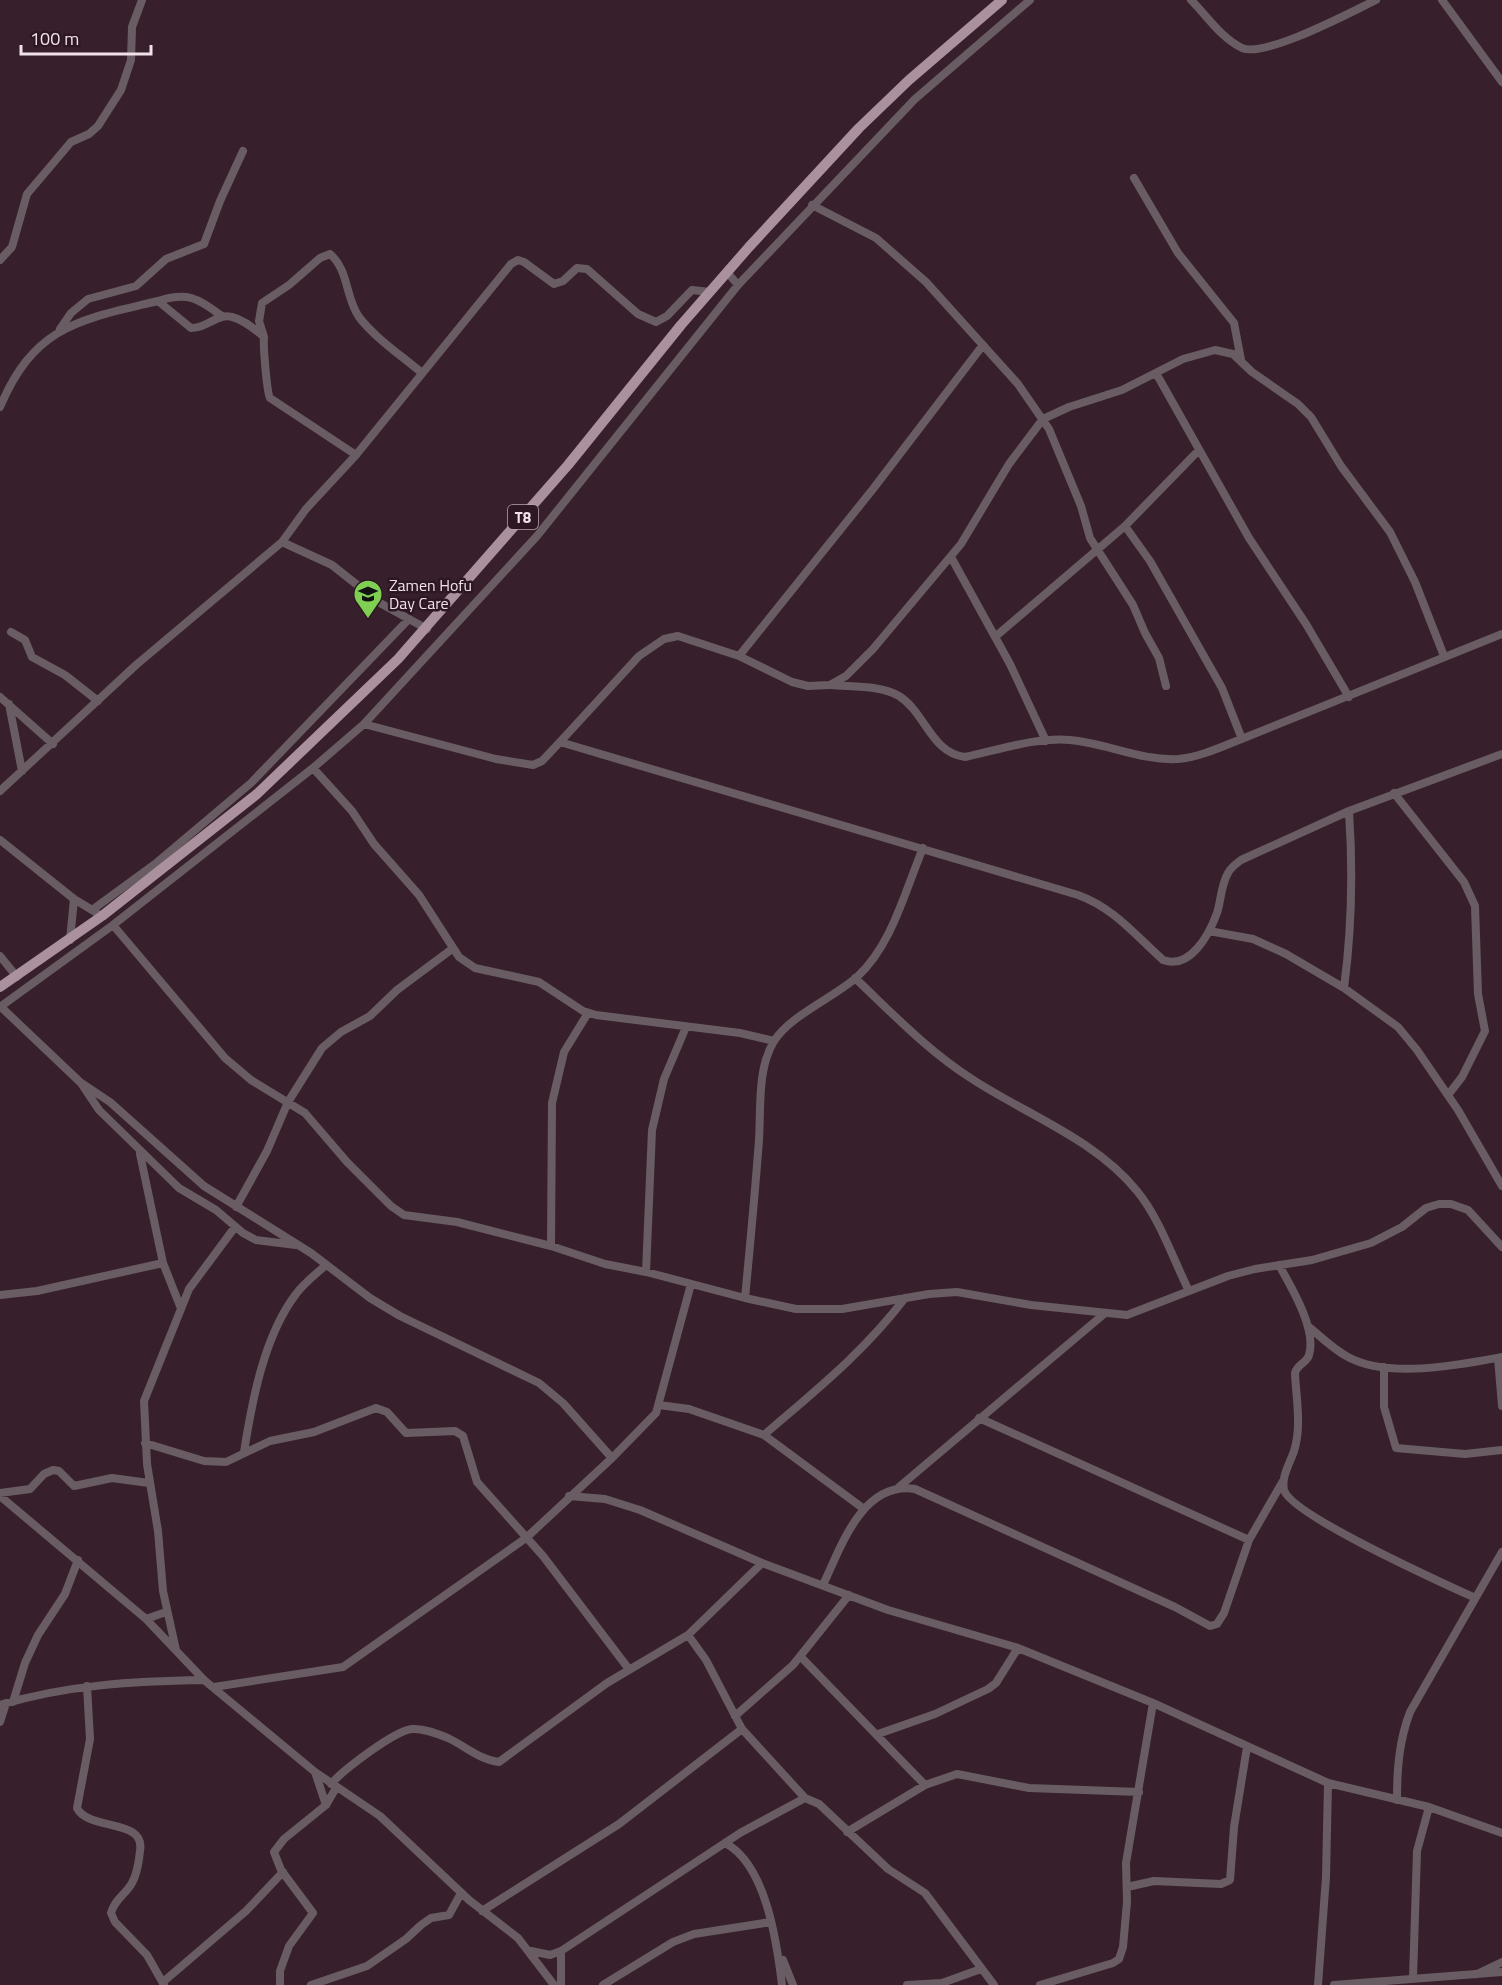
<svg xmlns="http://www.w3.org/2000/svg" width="1502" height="1985" font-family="'Titillium Web',sans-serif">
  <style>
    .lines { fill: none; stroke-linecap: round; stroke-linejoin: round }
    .minor { stroke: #695d63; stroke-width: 8 }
    .major { stroke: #aa919d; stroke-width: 10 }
    .labels { text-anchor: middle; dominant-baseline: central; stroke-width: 5; stroke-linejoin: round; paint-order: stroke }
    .shield { fill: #2d1722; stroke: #b6a4ad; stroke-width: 1.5 }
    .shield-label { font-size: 15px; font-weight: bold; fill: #f1e1e8 }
    .poi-label { font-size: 16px; fill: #f1e1e8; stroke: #2d1722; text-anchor: start }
  </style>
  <rect width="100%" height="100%" fill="#37202c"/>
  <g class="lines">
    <!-- minor -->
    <path class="minor" d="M1191,0C1207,16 1221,38 1242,48C1265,58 1351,12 1376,0
      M1442,0L1502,82
      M1134,178L1178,253L1234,323L1241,360
      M812,205L876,238L926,282L1018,384L1049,429L1081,506L1090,538L1133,605L1145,633L1159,658L1166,686
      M0,260L12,247L27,194L71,142L89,134L98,126L121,90L131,60L132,27L142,0
      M738,285L915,99L1030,0
      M158,301C189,291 198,299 222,316
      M60,329L71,313L88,299L136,286L166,259L204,244L220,201L243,151
      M264,337L259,321L262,303L289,285L320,258L330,254C349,270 345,297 359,317C375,338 402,356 422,373
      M1156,373L1249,538L1306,624L1349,697
      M0,407C35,325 79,320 158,301L191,328C205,328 210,320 222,317C235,313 255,329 264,337C263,346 267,393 270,398L356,455
      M1125,526L1150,561L1222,688L1242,739
      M282,542L332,565L380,603L427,629
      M951,557L1010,664L1046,741
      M11,632L25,640L32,657L65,675L98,701
      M995,637L1125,526L1199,450
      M739,656L873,489L983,345
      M831,685C852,687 881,685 899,696C925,712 931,753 965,757C999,750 1035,737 1070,740C1106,743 1141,761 1178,759C1201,757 1223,746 1244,738L1502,634
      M0,697L53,744
      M9,704L22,771
      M364,724L496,759L533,765L542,761L560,742L639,656L664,639L678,636L739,656L792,682L808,686L830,685L846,676L873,649L961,544L1009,464L1043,419L1069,407L1122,390L1183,359L1215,350L1233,354L1252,372L1298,404L1311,417L1341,466L1390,532L1415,582L1444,656
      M560,742L1078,895C1114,908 1135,935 1163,960C1190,970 1209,935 1217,913C1221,901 1221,885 1228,873C1231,867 1236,864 1241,860L1349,811L1502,754
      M313,768L352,811L374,844L419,895L459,957L475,968L539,982L583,1011L596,1015L740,1033L774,1041
      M0,791L136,665L282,542L306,509L356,455L511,264L518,260L524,262L554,284L563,281L577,268L587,269L638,314L656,322L667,316L692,290L710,292
      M1394,793L1464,882L1475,906L1478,994L1485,1031L1462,1077L1448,1095
      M0,840L74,899L97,913
      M92,910L155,864L251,783L408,620
      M113,925L225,1058L251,1080L305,1113L347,1162L391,1206L404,1215L457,1222L551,1246L605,1264L646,1272L745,1298L796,1309H842L929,1294L957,1292L1031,1305L1127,1315L1228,1276L1255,1269L1312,1260L1371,1243L1402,1227L1426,1208L1439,1204H1451L1468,1210L1502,1247
      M1209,931L1253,939L1286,954L1344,988L1398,1027L1417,1050L1458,1110L1502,1186
      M70,940L74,899
      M0,956L17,977
      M855,978C893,1014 928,1051 972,1079C1027,1115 1095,1139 1137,1191C1160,1219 1173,1259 1189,1291
      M1344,988C1352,928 1353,870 1349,811
      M0,1007L113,925L313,768L364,724L537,536L738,285L727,272
      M1,1007L80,1082L110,1102L204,1186L311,1253L370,1298L400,1316L539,1383L563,1403L612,1458
      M81,1083L99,1110L179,1188L216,1210L243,1233L256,1240L296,1245
      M140,1154L163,1263L180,1306
      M236,1207L267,1151L288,1102L322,1048L341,1032L370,1016L397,990L452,949
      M551,1246L552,1103L564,1052L588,1013
      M1279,1265C1291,1287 1317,1329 1309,1355C1307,1363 1297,1364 1295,1373C1296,1398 1302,1426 1294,1451C1290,1463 1281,1477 1284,1490C1291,1515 1445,1584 1475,1598
      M646,1272L652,1130L664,1079L686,1027
      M0,1295L37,1291L163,1263
      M745,1298C750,1246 755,1193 759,1140C761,1109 757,1069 774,1041C791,1015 833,998 857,977C892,945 905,891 923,848
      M1308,1326C1321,1337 1333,1349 1348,1357C1388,1379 1459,1365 1502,1357
      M1498,1358L1502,1406
      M1384,1367V1407L1396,1448L1465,1454L1502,1450
      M659,1405L689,1409L764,1435L864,1509
      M979,1418L1249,1540
      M764,1435C816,1390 863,1353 905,1298
      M145,1443L204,1461L226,1462L270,1441L314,1432L376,1408L387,1412L406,1433L455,1431L463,1436L477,1482L543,1556L628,1668
      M244,1452C252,1401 264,1336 296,1294C304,1283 316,1274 326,1265
      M899,1487L1104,1314
      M0,1493L30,1489L44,1474L53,1470L59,1471L74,1486L112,1478L149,1483
      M0,1496L146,1619L204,1680L315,1772L380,1816L469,1900L518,1938L554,1985
      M569,1496L605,1499L640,1510L762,1563L888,1610L1018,1648L1153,1703L1328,1783L1429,1807L1502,1833
      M823,1585C841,1547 862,1481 915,1489L1175,1607L1210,1626L1217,1624L1224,1613L1249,1540L1283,1481
      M146,1619L166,1612
      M688,1635L706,1660L742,1729L805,1798
      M176,1650L163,1591L158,1531L147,1464L144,1401L189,1289L235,1227
      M800,1656L925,1785
      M87,1686L90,1739L77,1808C88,1831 146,1818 140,1851C139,1861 137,1874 132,1883C126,1894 114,1900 111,1913L115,1922L147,1955L164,1985
      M214,1687L343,1667L526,1538L612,1458L656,1413L691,1284
      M13,1702L25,1663L38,1635L65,1594L78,1560
      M0,1705C66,1685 135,1681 204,1680
      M735,1716L793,1665L849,1595
      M0,1722L6,1703
      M878,1734L935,1714L988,1689L996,1683L1018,1648
      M315,1772L326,1805
      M331,1784C343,1770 394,1731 412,1729C424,1728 438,1734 448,1738C465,1746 480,1760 499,1762L607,1683L688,1635L762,1563
      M1397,1800C1397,1769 1399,1741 1410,1712L1502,1552
      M847,1832L925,1785L957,1774L1029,1788L1139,1792
      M725,1843C766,1864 777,1943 782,1985
      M1127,1887L1154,1881L1221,1884L1230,1880L1234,1827L1247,1747
      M482,1911L619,1824L742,1729
      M531,1951L550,1955L561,1951L740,1833L805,1798L819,1804L888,1869L925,1893L994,1985
      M783,1960L793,1985
      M1477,1974L1502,1962
      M1413,1978L1417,1851L1429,1807
      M163,1982L246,1911L283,1872
      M280,1985V1971L289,1946L313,1913L281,1870L274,1852L284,1839L326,1805L336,1788
      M311,1985L367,1966L406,1939L421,1925L431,1918L449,1915L461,1893
      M561,1985V1951
      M603,1985L673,1942L694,1934L771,1922
      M907,1985L942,1983L981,1969
      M1040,1985L1113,1963L1119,1959L1123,1947L1127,1902L1126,1863L1153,1703
      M1318,1985L1326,1877L1328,1783
      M1334,1985L1502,1972"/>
    <!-- major -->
    <path class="major" d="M0,987L102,916L257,794L398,659L568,465L681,325L749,247L859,128L909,80L1002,0"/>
  </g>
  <!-- icons -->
  <defs>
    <g id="school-pin" transform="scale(1.5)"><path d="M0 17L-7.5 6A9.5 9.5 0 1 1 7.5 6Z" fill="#7fd052" stroke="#2d1722"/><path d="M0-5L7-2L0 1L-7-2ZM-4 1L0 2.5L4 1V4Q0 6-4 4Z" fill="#111"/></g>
  </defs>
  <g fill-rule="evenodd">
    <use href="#school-pin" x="368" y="594"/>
  </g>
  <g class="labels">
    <!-- shield labels -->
    <rect class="shield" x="508" y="505" width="30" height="24" rx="4.5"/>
    <g class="shield-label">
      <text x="523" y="517">T8</text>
    </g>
    <!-- poi labels -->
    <g class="poi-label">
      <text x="389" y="585">Zamen Hofu<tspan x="389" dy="18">Day Care</tspan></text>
    </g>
  </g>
  <!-- scale -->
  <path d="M21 45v9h130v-9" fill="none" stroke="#f1e1e8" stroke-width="3"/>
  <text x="30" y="45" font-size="18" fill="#f1e1e8" stroke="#2d1722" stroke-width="4.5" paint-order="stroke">100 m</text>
</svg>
